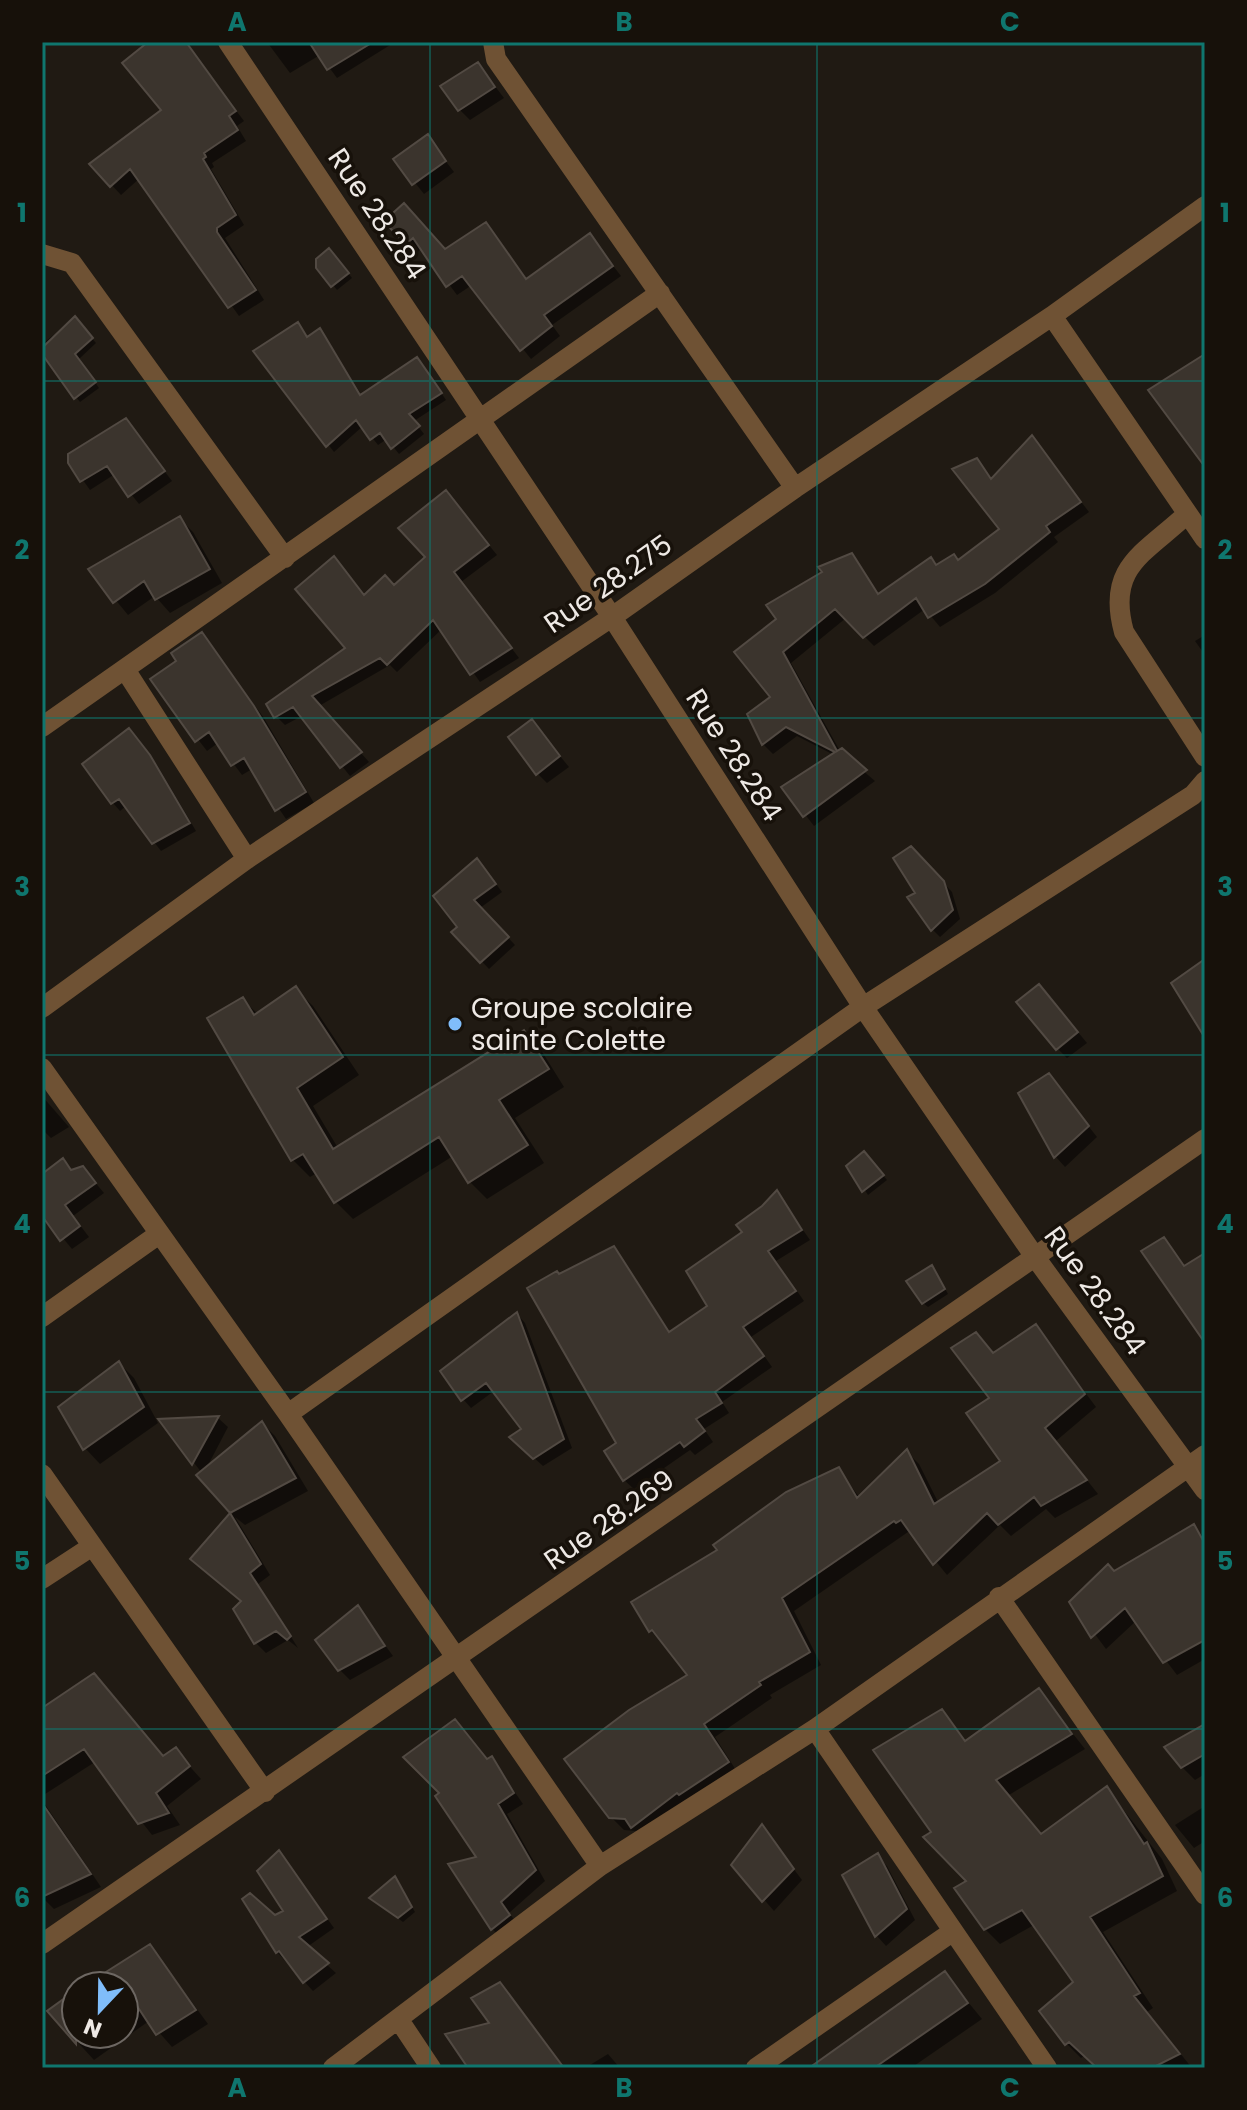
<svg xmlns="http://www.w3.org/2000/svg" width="1247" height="2110" font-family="Poppins,sans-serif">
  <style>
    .shadow { fill: #0007 }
    .building { fill: #3b342d; stroke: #524a43; stroke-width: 2 }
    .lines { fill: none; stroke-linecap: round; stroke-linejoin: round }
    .street { stroke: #6f5234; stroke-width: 20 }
    .grid { fill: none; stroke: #0f766e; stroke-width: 2; stroke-opacity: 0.55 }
    .poi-dot { fill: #80bdfa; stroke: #17110a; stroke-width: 3 }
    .labels { text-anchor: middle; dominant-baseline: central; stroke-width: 7; stroke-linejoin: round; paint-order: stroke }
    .street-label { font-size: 28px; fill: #eee9e5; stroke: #17110a }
    .poi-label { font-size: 28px; fill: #eee9e5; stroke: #17110a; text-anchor: start }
    .neatline { fill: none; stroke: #0f766e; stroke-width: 3 }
    .grid-label { font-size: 26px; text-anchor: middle; font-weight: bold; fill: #0f766e }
  </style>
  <rect width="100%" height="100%" fill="#201a13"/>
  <!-- shadow -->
  <path class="shadow" d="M151,42H184L244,121L237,126L246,141L212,163L214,167L211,169L244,225L225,238L264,300L239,316L140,178L121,195L92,164L164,110Z
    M267,42H395L337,78L320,55L290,73Z
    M478,64L504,98L470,120L460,110Z
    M427,137L454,172L424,194L396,159Z
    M413,215L445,251L486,224L527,280L590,236L621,276L552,325L560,336L531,359L472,285L457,295L422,248L416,253L406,243Z
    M334,255L352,278L337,290L333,285Z
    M75,319L96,343L79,359L99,388L80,402L42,355V344Z
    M298,325L309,339L319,331L326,337L362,396L423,366L446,400L414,421L424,434L399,454L387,439L378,445L363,426L334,452L256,352Z
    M125,420L172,481L139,504L115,474L90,490L70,462Z
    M1032,438L1089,512L1054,537L1058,542L995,593L940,627L925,609L874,646L846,618L791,663L840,751L875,781L814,826L784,787L834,755L797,736L773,754L763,744L749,715L773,698L737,653L852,555L880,595L931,559L937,566L959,562L1001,529L977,460L993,480Z
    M454,502L497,555L461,582L519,658L480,682L442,629L397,672L390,665L319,706L369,762L350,776L302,716L285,725L276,716L348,648L365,596L394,587L427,558Z
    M180,519L193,532L222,583L170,613L155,596L128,615L91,570Z
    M202,635L264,718L314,803L286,819L252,769L242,775L218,743L207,751L152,680L179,661Z
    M1205,635V655L1195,641Z
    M532,722L569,767L547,783L537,773Z
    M136,738L157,765L196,831L161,851L126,806L120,811L113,803L85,765Z
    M911,848L952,892L960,919L940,937L932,929L918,894Z
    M484,868L502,892L480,908L515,945L489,969L454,932L460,927Z
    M295,989L313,1006L359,1075L313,1106L338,1148L524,1032L541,1050L564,1087L515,1118L544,1163L487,1199L470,1182L453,1156L353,1219L336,1202L317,1173L310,1177L293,1160L243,1000L258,1014Z
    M1048,996L1087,1043L1067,1058L1057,1048Z
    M1049,1076L1097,1137L1065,1167L1056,1157L1021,1094Z
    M42,1096L69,1127L51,1138L42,1129Z
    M868,1158L887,1180L868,1195L849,1166Z
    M62,1161L73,1171L83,1168L104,1193L73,1216L89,1237L72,1249L42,1213V1176Z
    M777,1193L810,1240L776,1261L804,1301L751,1337L772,1367L722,1402L729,1413L704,1429L713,1442L695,1455L690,1450L634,1489L624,1480L619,1444L559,1276L613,1248L671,1333L710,1306L744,1233Z
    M936,1272L948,1294L928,1307L923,1303Z
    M517,1314L525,1323L572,1448L543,1466L521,1446L524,1430L494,1391L471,1408L463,1399Z
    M1036,1327L1096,1407L1056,1441L1098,1494L1055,1518L1046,1509L1011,1536L1000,1525L947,1575L912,1532H908L794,1611L821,1665L770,1695L772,1698L715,1737L739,1775L645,1839L636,1831L624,1830L611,1817L690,1676L651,1631L634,1602L720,1550L838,1469L860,1498L907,1452L919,1464L939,1504L1003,1462L992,1398L994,1355Z
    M119,1363L134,1378L158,1423L100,1464L85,1448Z
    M218,1418L228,1427L205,1471L262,1423L275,1436L308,1491L245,1525L235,1517L270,1575L258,1584L298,1648L288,1640L266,1653L256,1643L243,1602L192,1559L233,1513L199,1475L202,1473L161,1421Z
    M1194,1527L1205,1538V1659L1177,1675L1136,1621L1106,1649L1071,1602Z
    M358,1608L393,1656L350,1680L339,1669Z
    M1039,1691L1085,1749L1009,1795L1043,1836L1107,1789L1162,1859L1177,1891L1103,1932L1153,2008L1147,2012L1192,2068H1099L1085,2055L1081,2058L1066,2043L1076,1983L1034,1925L1000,1944L985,1929L969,1881L934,1832L942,1712L967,1742Z
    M42,1708L164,1758L175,1750L201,1779L167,1806L180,1825L152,1835L95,1762L42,1796Z
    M1205,1727V1774L1195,1780L1182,1767Z
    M492,1759L523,1804L507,1814L545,1881L509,1913L519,1926L502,1938L492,1929L480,1858L488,1761Z
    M42,1800L101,1887L54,1909L42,1897Z
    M1205,1806V1841L1194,1848L1175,1825Z
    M762,1827L802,1880L774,1911L734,1865Z
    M279,1852L334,1928L307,1947L336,1973L313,1991L277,1952L275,1918L285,1911Z
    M877,1856L887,1866L915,1920L886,1946L877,1936L845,1876Z
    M395,1878L415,1912L403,1922L376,1902Z
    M150,1946L208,2024L172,2047L149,2021L94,2060L50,2012L76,1994V2034H124V1986H89Z
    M945,1974L982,2019L911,2068H813Z
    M608,2054L620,2068H585Z"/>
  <!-- building -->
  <path class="building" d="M148,42H186L236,111L229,116L238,130L204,153L206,157L203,159L236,215L217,228V232L256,290L228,308L130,169L110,187L89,164L161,110L122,63Z
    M309,42H373L327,70Z
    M478,62L495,87L458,111L440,86Z
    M428,134L446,161L412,185L393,159Z
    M404,203L445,249L486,222L526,279L590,233L613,266L544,315L552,326L520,351L462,276L446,287L413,238L405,245L384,221Z
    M329,248L349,273L331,287L316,268V259Z
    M75,316L93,338L75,354L96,382L74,399L42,354V348Z
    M298,322L307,337L320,328L360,395L417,357L442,393L409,414L420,426L391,449L380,433L370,440L356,420L326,447L253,351Z
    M1205,354V467L1148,390Z
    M126,418L165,471L128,497L107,466L80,482L68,463V454Z
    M1032,435L1081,502L1046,526L1050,532L985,584L928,618L916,598L863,638L835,609L783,652L837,751L842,748L867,770L803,817L781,787L835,752L786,727L762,745L747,714L770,697L734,652L776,619L766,605L822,572L818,567L852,553L878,594L931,557L936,565L954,554L958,560L999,529L952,469L977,458L991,479Z
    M446,490L489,545L454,572L512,648L470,675L433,620L387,665L380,658L312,696L362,752L340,768L293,707L274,718L266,704L345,648L295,589L334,556L364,595L385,575L394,585L425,557L398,528Z
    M180,516L210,569L155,600L144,581L113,603L88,569Z
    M202,632L254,706L306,792L275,811L244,758L231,766L209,732L195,742L150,679L176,661L171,653Z
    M532,719L560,756L536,775L508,737Z
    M129,728L150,755L190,823L152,844L119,799L111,804L82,764Z
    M911,846L944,881L953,910L931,931L907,897L915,893L893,858Z
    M477,858L496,884L474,900L509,937L480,963L451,932L457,927L433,896Z
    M1205,959V1038L1171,983Z
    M1039,984L1078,1032L1056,1050L1016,1002Z
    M296,986L343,1057L297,1088L333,1149L524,1030L549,1069L499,1100L528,1145L468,1183L439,1137L334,1203L303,1154L291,1161L207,1018L243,997L254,1015Z
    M1049,1073L1089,1126L1054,1158L1018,1093Z
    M864,1151L884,1175L862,1192L846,1166Z
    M63,1158L71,1170L83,1166L96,1183L65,1205L80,1226L60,1241L45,1220L42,1222V1174Z
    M777,1190L802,1230L768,1251L796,1291L743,1327L764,1356L715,1392L722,1403L696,1419L705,1431L684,1447L680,1442L623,1481L604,1451L616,1443L527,1288L557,1271L559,1274L614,1246L669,1332L707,1306L686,1271L742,1232L736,1225L762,1206Z
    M1164,1237L1184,1266L1205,1253V1343L1141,1251Z
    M932,1265L945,1289L922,1304L906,1281Z
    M517,1312L564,1439L533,1459L509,1437L521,1429L486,1383L461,1401L440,1371Z
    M1036,1324L1085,1394L1045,1428L1087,1480L1041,1506L1034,1497L998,1525L987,1513L933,1565L901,1520L896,1523L894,1521L782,1598L810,1652L759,1682L761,1685L704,1724L729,1762L679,1795L677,1793L631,1828L625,1819L609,1818L564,1759L629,1710L687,1675L652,1630L649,1632L631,1602L717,1550L713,1545L786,1492L839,1467L857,1498L907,1449L934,1504L1000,1461L966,1413L989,1398L951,1348L976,1332L993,1353Z
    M119,1361L144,1407L83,1450L58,1407Z
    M219,1416L192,1465L158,1419Z
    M262,1421L296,1478L230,1513L196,1475Z
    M230,1513L261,1564L250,1573L291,1636L287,1640L276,1631L254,1644L233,1609L241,1601L190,1559Z
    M1194,1524L1205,1544V1640L1163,1663L1125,1608L1091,1638L1069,1602L1108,1564L1114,1571Z
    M358,1605L385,1646L338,1671L315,1640Z
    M94,1673L163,1756L176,1747L190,1766L156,1793L169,1813L138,1824L84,1749L42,1776V1708Z
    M1039,1688L1072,1734L996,1780L1041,1834L1107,1786L1144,1844L1147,1842L1163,1876L1090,1917L1140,1993L1134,1996L1180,2054L1152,2068H1097L1069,2042L1065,2045L1039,2011L1073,1982L1022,1910L984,1930L954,1888L966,1881L923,1837L931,1832L873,1750L942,1709L965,1741Z
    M455,1719L487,1759L492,1756L514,1793L498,1804L536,1870L501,1902L510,1915L491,1930L448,1864L476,1857L435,1796L439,1793L403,1757Z
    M1205,1724V1754L1181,1768L1164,1747Z
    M42,1803L91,1874L42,1897Z
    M762,1824L794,1869L762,1902L731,1865Z
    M279,1850L327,1919L299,1937L329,1963L303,1983L279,1951L276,1953L242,1899L250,1893L275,1915L283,1911L257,1871Z
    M878,1853L907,1909L875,1937L842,1875Z
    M395,1876L412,1907L398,1918L369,1898Z
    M150,1944L196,2010L156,2035L124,1986H84Z
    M945,1971L968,2003L874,2068H809Z
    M500,1982L564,2068H468L445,2034L489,2023L471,1998Z
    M76,1990V2044L47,2011Z"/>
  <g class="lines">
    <!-- street -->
    <path class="street" d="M228,42L612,617L863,1007L1035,1257L1205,1490
      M493,42L496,59L795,488
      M42,254L72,263L285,558
      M1052,316L1205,539
      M1186,515C1144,554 1106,567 1124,632L1205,757
      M126,671L247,859
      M42,727L660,293
      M42,1008L247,859L612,617L795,488L1052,316L1205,206
      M42,1068L288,1414L600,1866
      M42,1317L159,1234
      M288,1414L863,1007L1193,795L1205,781
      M42,1474L265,1792
      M42,1579L91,1547
      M999,1597L1205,1895
      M815,1729L1047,2068
      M42,1944L1205,1139
      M399,2020L431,2068
      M333,2068L600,1866L815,1729L1205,1455
      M756,2068L952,1932"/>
  </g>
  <!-- grid -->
  <path class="grid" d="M430,42V2068M817,42V2068M42,381H1205M42,718H1205M42,1055H1205M42,1392H1205M42,1729H1205"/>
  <!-- markers -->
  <circle class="poi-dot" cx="455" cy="1024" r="8"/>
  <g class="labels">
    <!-- street labels -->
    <g class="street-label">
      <text transform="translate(377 214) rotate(56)">Rue 28.284</text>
      <text transform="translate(608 584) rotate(-35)">Rue 28.275</text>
      <text transform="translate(734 755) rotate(57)">Rue 28.284</text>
      <text transform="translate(1095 1291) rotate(54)">Rue 28.284</text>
      <text transform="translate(609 1520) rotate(-35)">Rue 28.269</text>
    </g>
    <!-- poi labels -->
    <g class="poi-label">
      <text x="471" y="1008">Groupe scolaire<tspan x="471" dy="32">sainte Colette</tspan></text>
    </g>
  </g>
  <!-- border -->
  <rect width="1247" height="2110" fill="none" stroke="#17110a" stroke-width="88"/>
  <!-- north arrow -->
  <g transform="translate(100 2010) rotate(202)"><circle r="38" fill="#17110a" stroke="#6d6762" stroke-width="2"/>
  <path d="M0-6L14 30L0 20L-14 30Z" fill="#80bdfa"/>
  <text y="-12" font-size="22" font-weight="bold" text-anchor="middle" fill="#eee9e5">N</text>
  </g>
  <rect x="44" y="44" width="1159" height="2022" class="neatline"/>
  <g class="grid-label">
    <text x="237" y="31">A</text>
    <text x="624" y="31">B</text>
    <text x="1010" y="31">C</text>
    <text x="22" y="222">1</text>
    <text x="1225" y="222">1</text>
    <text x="22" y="559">2</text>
    <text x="1225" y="559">2</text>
    <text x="22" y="896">3</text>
    <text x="1225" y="896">3</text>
    <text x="22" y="1233">4</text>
    <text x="1225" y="1233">4</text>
    <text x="22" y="1570">5</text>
    <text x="1225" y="1570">5</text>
    <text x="22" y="1907">6</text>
    <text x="1225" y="1907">6</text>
    <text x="237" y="2097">A</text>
    <text x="624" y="2097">B</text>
    <text x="1010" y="2097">C</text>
  </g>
</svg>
